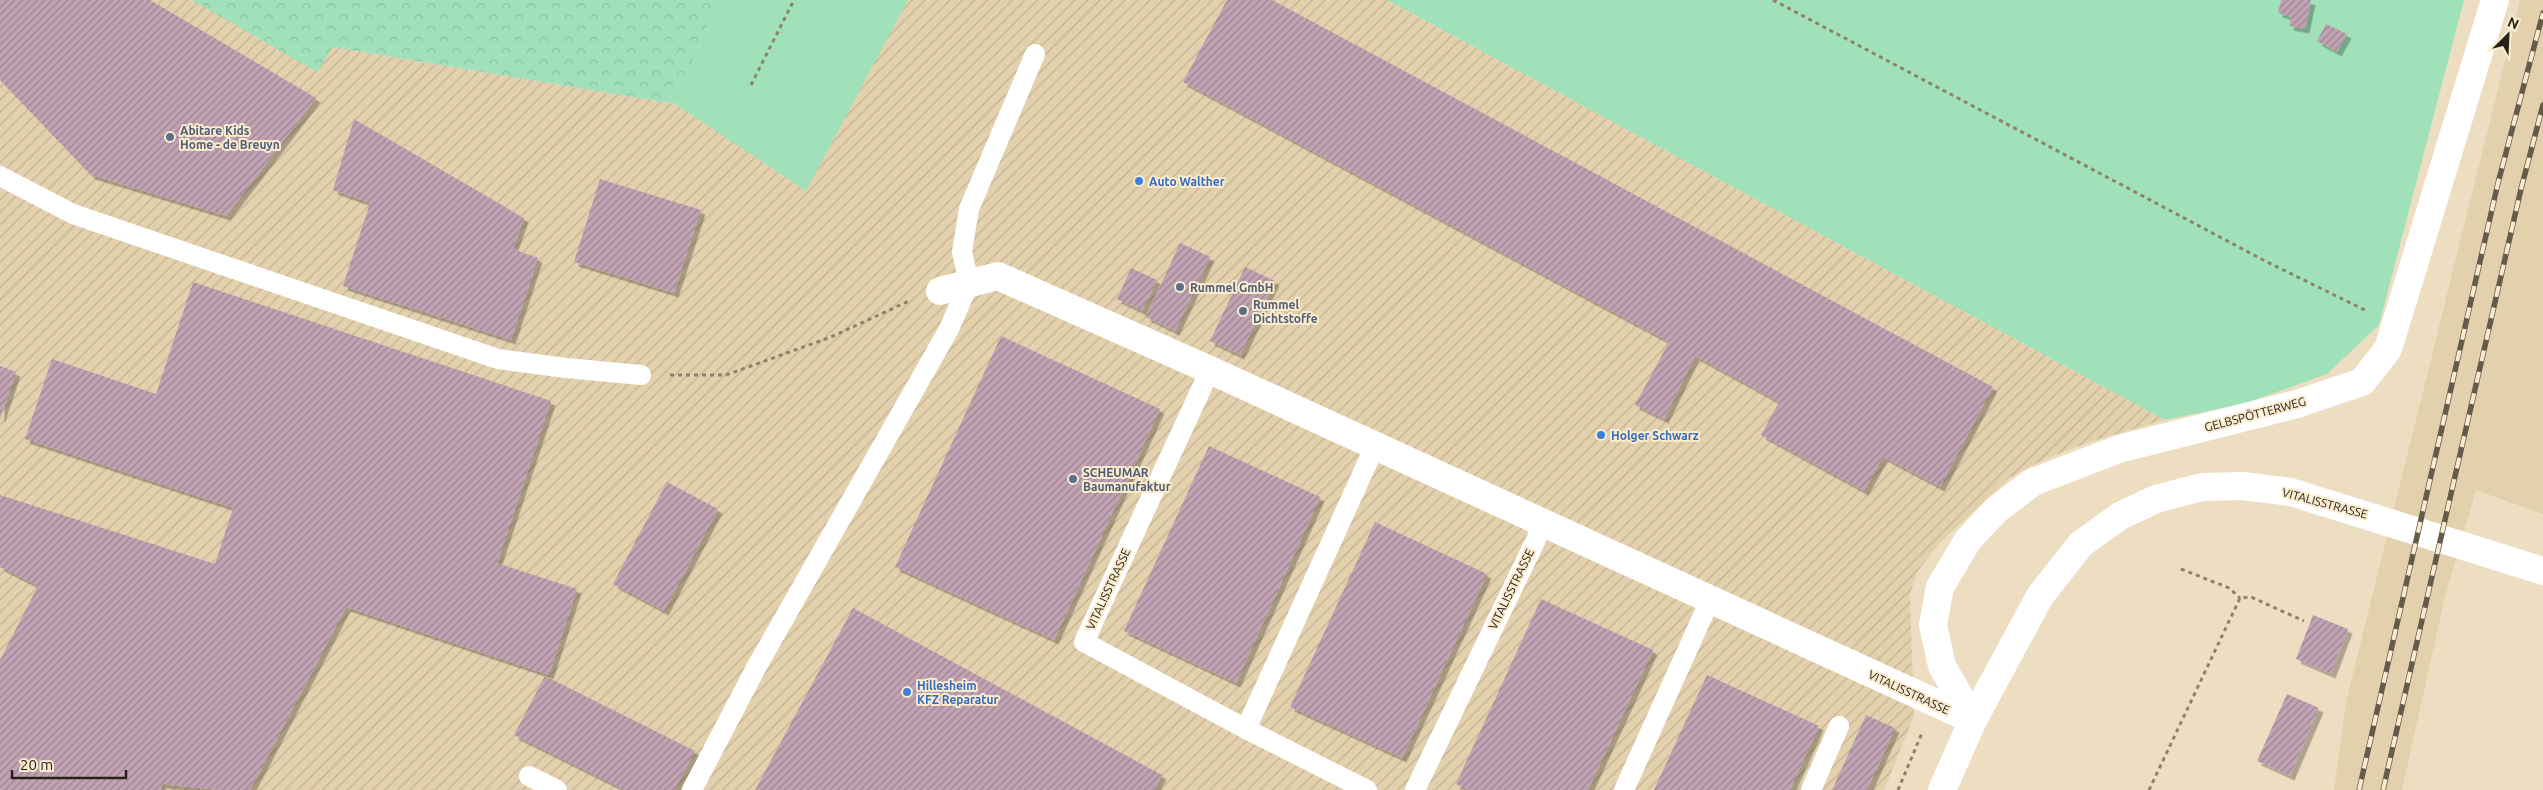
<svg xmlns="http://www.w3.org/2000/svg" width="2543" height="790" font-family="Ubuntu,sans-serif">
  <style>
    .built { fill: #e3d1ad }
    .industrial { fill: url(#industrial-furrows) }
    .forest { fill: url(#forest-crowns) }
    .garden { fill: #a1e1b9 }
    .building { fill: url(#building-hatch); filter: url(#shadow) }
    .lines { fill: none; stroke-linecap: round; stroke-linejoin: round }
    .path { stroke: #8c826d; stroke-width: 3; stroke-dasharray: 4 4; stroke-linecap: butt }
    .lane { stroke: #fff; stroke-width: 20 }
    .street { stroke: #fff; stroke-width: 28 }
    .secondary { stroke: #fff; stroke-width: 28 }
    .rail-casing { stroke: #635b4b; stroke-width: 5.5 }
    .rail { stroke: #faebce; stroke-width: 4; stroke-dasharray: 11; stroke-linecap: butt }
    .service-dot { fill: #5c6f8a; stroke: #faebce; stroke-width: 2 }
    .shop-dot { fill: #3f7fe0; stroke: #faebce; stroke-width: 2 }
    .labels { text-anchor: middle; dominant-baseline: central; stroke-width: 4; stroke-linejoin: round; paint-order: stroke }
    .service-label { font-size: 12px; font-weight: bold; fill: #4e5e75; stroke: #faebce; text-anchor: start }
    .shop-label { font-size: 12px; font-weight: bold; fill: #366cbe; stroke: #faebce; text-anchor: start }
    .street-label { font-size: 12px; fill: #272217; stroke: #faebce }
  </style>
  <defs>
    <pattern id="industrial-furrows" width="10" height="10" patternUnits="userSpaceOnUse" patternTransform="scale(1.25)"><rect width="10" height="10" fill="#e3d1ad"/><path d="M-1 1l2-2M0 10L10 0M9 11l2-2" fill="none" stroke="#c3b394"/></pattern>
    <pattern id="forest-crowns" width="20" height="18" patternUnits="userSpaceOnUse" patternTransform="scale(1.25)"><rect width="20" height="18" fill="#a1e1b9"/><path d="M2 6a3 3 0 1 1 6 0M12 15a3 3 0 1 1 6 0" fill="none" stroke="#8bc19e"/></pattern>
    <pattern id="building-hatch" width="6" height="6" patternUnits="userSpaceOnUse" patternTransform="scale(1.25)"><rect width="6" height="6" fill="#c1a3b4"/><path d="M-1 1l2-2M0 6l6-6M5 7l2-2" fill="none" stroke="#9d8491"/></pattern>
    <filter id="shadow"><feDropShadow dx="4.5" dy="4.5" stdDeviation="0" flood-color="#0004"/></filter>
  </defs>
  <rect width="100%" height="100%" fill="#eddec1"/>
  <!-- built -->
  <path class="built" d="M2520,0H2543V514L2476,490L2445,597L2402,790H2334L2346,702Z"/>
  <!-- industrial -->
  <path class="industrial" d="M0,0H192L317,71L333,47L675,104L806,190L908,0H1387L2165,420L2093,441L2045,459L2009,478L1939,544L1917,572L1910,595L1914,716L1884,790H0Z"/>
  <!-- forest -->
  <path class="forest" d="M192,0H718L675,104L333,47L317,72Z"/>
  <!-- garden -->
  <path class="garden" d="M718,0H908L806,191L675,104Z
    M1387,0H2464L2379,325L2327,374L2246,403L2165,420Z"/>
  <!-- building -->
  <path class="building" d="M0,0H150L316,98L226,216L91,175L0,80Z
    M1227,0H1272L1993,387L1940,487L1883,457L1864,491L1761,435L1779,402L1695,356L1664,419L1635,405L1669,342L1183,82Z
    M2281,0H2311L2305,29L2289,26L2291,17L2278,13Z
    M2326,24L2347,34L2337,52L2317,41Z
    M354,119L524,218L513,249L538,258L511,340L343,286L370,203L333,190Z
    M600,179L701,210L674,293L574,262Z
    M1180,243L1210,257L1175,331L1146,317Z
    M1245,267L1275,281L1240,355L1210,341Z
    M1131,268L1157,280L1142,311L1117,299Z
    M193,282L551,401L497,563L577,589L549,675L346,607L250,790H219L162,784L161,790H0V660L38,586L0,567V495L215,564L233,508L25,439L52,359L156,394Z
    M1001,336L1160,409L1054,640L895,567Z
    M0,366L16,372L0,419Z
    M1209,446L1320,497L1236,683L1124,631Z
    M667,482L718,509L664,611L613,584Z
    M1375,522L1487,574L1402,758L1290,707Z
    M1541,599L1653,650L1588,790H1470L1456,784Z
    M853,608L1162,775L1154,790H755Z
    M2313,615L2348,629L2331,674L2296,659Z
    M1707,675L1819,726L1790,790H1654Z
    M545,676L695,751L674,790H625L514,735Z
    M2287,694L2319,708L2290,776L2257,761Z
    M1866,715L1895,728L1867,790H1832Z"/>
  <g class="lines">
    <!-- path -->
    <path class="path" d="M1773,0L2267,262L2365,310
      M751,85L794,0
      M670,375H726L831,337L909,301
      M2181,569L2229,588L2240,598
      M1898,790L1922,733
      M2149,790L2240,598L2251,597L2304,621"/>
    <!-- lane -->
    <path class="lane" d="M0,176L73,214L498,359L566,368L641,375
      M1210,370L1084,642L1246,729L1367,790
      M1246,729L1375,446
      M529,776L557,790
      M692,790L757,666L949,329L969,283L962,252L969,209L1035,54
      M1415,790L1544,523
      M1624,790L1710,600
      M1811,790L1839,726"/>
    <!-- street -->
    <path class="street" d="M940,291L998,276L1210,370L1973,720
      M1973,720L1942,666L1933,625L1940,587L1968,540L1996,510L2033,482L2119,449L2297,404L2362,382L2388,349L2495,0"/>
    <!-- secondary -->
    <path class="secondary" d="M1942,790L1973,720L2040,596L2081,544L2120,516L2156,499L2202,487L2242,486L2291,492L2543,571"/>
    <!-- rail casing -->
    <g class="rail-casing">
      <path id="rail" d="M2359,790L2498,183L2543,13
        M2383,790L2521,189L2543,105"/>
    </g>
    <!-- rail -->
    <use href="#rail" class="rail"/>
  </g>
  <!-- markers -->
  <g class="service-dot">
    <circle cx="170" cy="137" r="5"/>
    <circle cx="1180" cy="287" r="5"/>
    <circle cx="1243" cy="311" r="5"/>
    <circle cx="1073" cy="479" r="5"/>
  </g>
  <g class="shop-dot">
    <circle cx="1139" cy="181" r="5"/>
    <circle cx="1601" cy="435" r="5"/>
    <circle cx="907" cy="692" r="5"/>
  </g>
  <g class="labels">
    <!-- service labels -->
    <g class="service-label">
      <text x="180" y="130">Abitare Kids<tspan x="180" dy="14">Home - de Breuyn</tspan></text>
      <text x="1190" y="287">Rummel GmbH</text>
      <text x="1253" y="304">Rummel<tspan x="1253" dy="14">Dichtstoffe</tspan></text>
      <text x="1083" y="472">SCHEUMAR<tspan x="1083" dy="14">Baumanufaktur</tspan></text>
    </g>
    <!-- shop labels -->
    <g class="shop-label">
      <text x="1149" y="181">Auto Walther</text>
      <text x="1611" y="435">Holger Schwarz</text>
      <text x="917" y="685">Hillesheim<tspan x="917" dy="14">KFZ Reparatur</tspan></text>
    </g>
    <!-- street labels -->
    <g class="street-label">
      <text transform="translate(2255 414) rotate(-15)">GELBSPÖTTERWEG</text>
      <text transform="translate(2325 503) rotate(15)">VITALISSTRASSE</text>
      <text transform="translate(1108 589) rotate(-65)">VITALISSTRASSE</text>
      <text transform="translate(1511 589) rotate(-64)">VITALISSTRASSE</text>
      <text transform="translate(1909 692) rotate(25)">VITALISSTRASSE</text>
    </g>
  </g>
  <!-- north arrow -->
  <g transform="translate(2508 35) rotate(24)" stroke="#faebce" stroke-width="4" paint-order="stroke">
  <path d="M0-4L9 19L0 12L-9 19Z" fill="#272217"/>
  <text y="-8" font-size="14" font-weight="bold" text-anchor="middle" fill="#272217">N</text>
  </g>
  <!-- scale -->
  <path d="M12 770v8h114v-8" fill="none" stroke="#272217" stroke-width="2.5"/>
  <text x="20" y="770" font-size="15" fill="#272217" stroke="#faebce" stroke-width="4" paint-order="stroke">20 m</text>
</svg>
